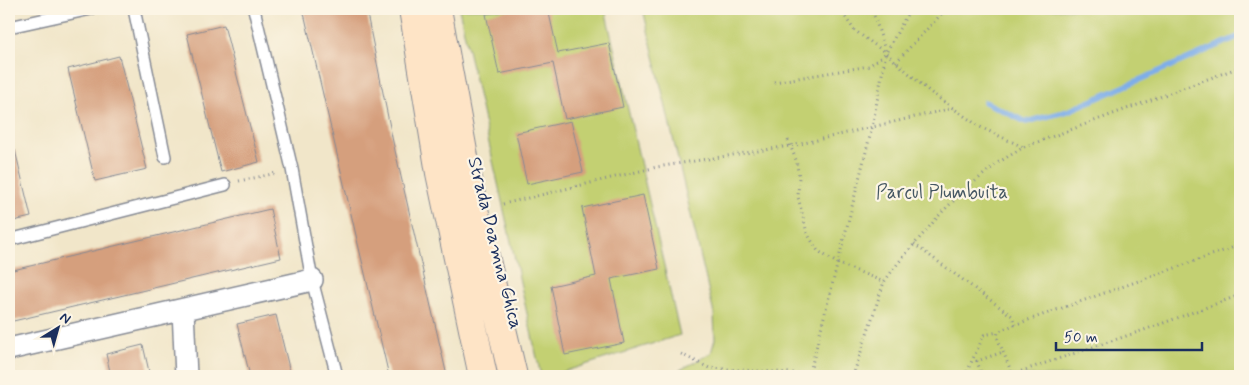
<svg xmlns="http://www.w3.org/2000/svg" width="1249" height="385" font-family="Mynerve,sans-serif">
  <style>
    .green { fill: #c3d072; stroke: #6f8068 }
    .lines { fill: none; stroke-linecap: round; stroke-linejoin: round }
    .stream { stroke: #7eaee9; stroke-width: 5.5 }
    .building { fill: #d59f7d }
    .lane-casing { stroke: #868a94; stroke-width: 14 }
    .street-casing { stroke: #868a94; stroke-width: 24 }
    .secondary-casing { stroke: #868a94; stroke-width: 30 }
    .path { stroke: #868a94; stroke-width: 3; stroke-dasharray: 1 4; stroke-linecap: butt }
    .lane { stroke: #fff; stroke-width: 11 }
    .street { stroke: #fff; stroke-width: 21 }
    .secondary { stroke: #fee4c6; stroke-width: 28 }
    .labels { text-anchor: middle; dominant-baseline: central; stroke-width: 4.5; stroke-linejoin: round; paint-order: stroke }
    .park-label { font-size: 19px; fill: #455763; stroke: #fcf5e5 }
    .street-label { font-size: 19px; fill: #1b2f5e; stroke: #fcf5e5 }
  </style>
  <rect width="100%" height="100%" fill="#fcf5e5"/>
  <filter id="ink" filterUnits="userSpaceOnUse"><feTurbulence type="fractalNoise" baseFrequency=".02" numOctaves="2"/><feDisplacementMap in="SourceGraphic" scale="10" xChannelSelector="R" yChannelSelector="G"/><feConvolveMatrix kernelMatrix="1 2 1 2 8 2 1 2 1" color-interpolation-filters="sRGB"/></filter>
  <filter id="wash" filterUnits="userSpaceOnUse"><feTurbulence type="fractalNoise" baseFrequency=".0096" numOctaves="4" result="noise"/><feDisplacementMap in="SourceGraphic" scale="20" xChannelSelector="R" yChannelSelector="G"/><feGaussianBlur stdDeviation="1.12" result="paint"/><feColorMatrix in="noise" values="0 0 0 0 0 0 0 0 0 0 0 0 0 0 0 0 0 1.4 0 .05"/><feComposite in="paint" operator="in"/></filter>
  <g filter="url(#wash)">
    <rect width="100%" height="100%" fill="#f1e6c9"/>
    <!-- green -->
    <path class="green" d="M459,9H605L680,335L550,376H541Z
      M643,9H1240V376H669L711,353L715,339L714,314Z"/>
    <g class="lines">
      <!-- stream -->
      <path class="stream" d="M985,102L1026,122L1068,111L1240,36"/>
    </g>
    <g id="blocks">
      <!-- building -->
      <path class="building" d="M303,9H366L393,142L447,376H389Z
        M514,9H548L558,53L609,43L623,107L565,119L553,63L499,74L486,14Z
        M224,25L259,162L221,172L187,34Z
        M119,56L147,169L95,181L68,69Z
        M571,121L583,172L527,184L516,133Z
        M15,150L31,217L9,222V151Z
        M643,195L659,269L611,279L624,343L565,355L551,286L596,276L582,208Z
        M270,209L281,258L9,322V271Z
        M276,315L291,376H250L237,324Z
        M143,345L150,376H111L106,354Z"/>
    </g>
  </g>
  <g filter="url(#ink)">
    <use href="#blocks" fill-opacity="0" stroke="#868a94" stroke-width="1"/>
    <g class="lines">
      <!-- lane casing -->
      <g class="lane-casing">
        <path id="lane" d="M134,9L165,157
          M254,9L292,169L312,280L337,376
          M9,27L91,9
          M9,240L225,185"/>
      </g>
      <!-- street casing -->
      <g class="street-casing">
        <path id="street" d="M183,310L186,376
          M9,349L312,280"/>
      </g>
      <!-- secondary casing -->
      <g class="secondary-casing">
        <path id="secondary" d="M413,9L440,173L483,376
          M437,9L472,201L513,376"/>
      </g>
      <!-- path -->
      <path class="path" d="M840,9L854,30L886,53L930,92L980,127L1023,147
        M896,62L946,9
        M774,82L869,66L886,53L910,9
        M788,140L796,160L799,177L798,197L807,233L813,243L818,251L837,263L884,282
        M239,181L277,173
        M503,204L657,167L796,145L953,108
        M914,244L1012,316L1015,325
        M681,354L709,368L809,374
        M809,376L872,128L886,53L872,9
        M853,376L884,282L898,263L943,211L967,188L999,162L1024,147L1240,67
        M965,376L984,335L998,332
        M982,376L977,361L1003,352
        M1007,376L1147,329L1240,295
        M1013,376L997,337L998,332L1003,329L1240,245"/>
      <!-- lane -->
      <use href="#lane" class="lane"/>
      <!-- street -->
      <use href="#street" class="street"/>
      <!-- secondary -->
      <use href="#secondary" class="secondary"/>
    </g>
  </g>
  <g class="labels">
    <!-- park labels -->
    <g class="park-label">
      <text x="942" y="192">Parcul Plumbuita</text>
    </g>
    <!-- street labels -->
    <g class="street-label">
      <text transform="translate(495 243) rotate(76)">Strada Doamna Ghica</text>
    </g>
  </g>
  <!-- margin -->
  <rect width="1249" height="385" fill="none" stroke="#fcf5e5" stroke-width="30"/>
  <!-- north arrow -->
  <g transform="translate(58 328) rotate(37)" stroke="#fcf5e5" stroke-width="4" paint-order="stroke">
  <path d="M0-4L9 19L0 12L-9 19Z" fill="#1b2f5e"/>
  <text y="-8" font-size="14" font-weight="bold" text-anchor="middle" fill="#1b2f5e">N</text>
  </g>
  <!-- scale -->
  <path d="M1056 342v8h146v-8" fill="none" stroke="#1b2f5e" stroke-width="2.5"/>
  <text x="1064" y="342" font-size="15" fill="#1b2f5e" stroke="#fcf5e5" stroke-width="4" paint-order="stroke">50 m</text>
</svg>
